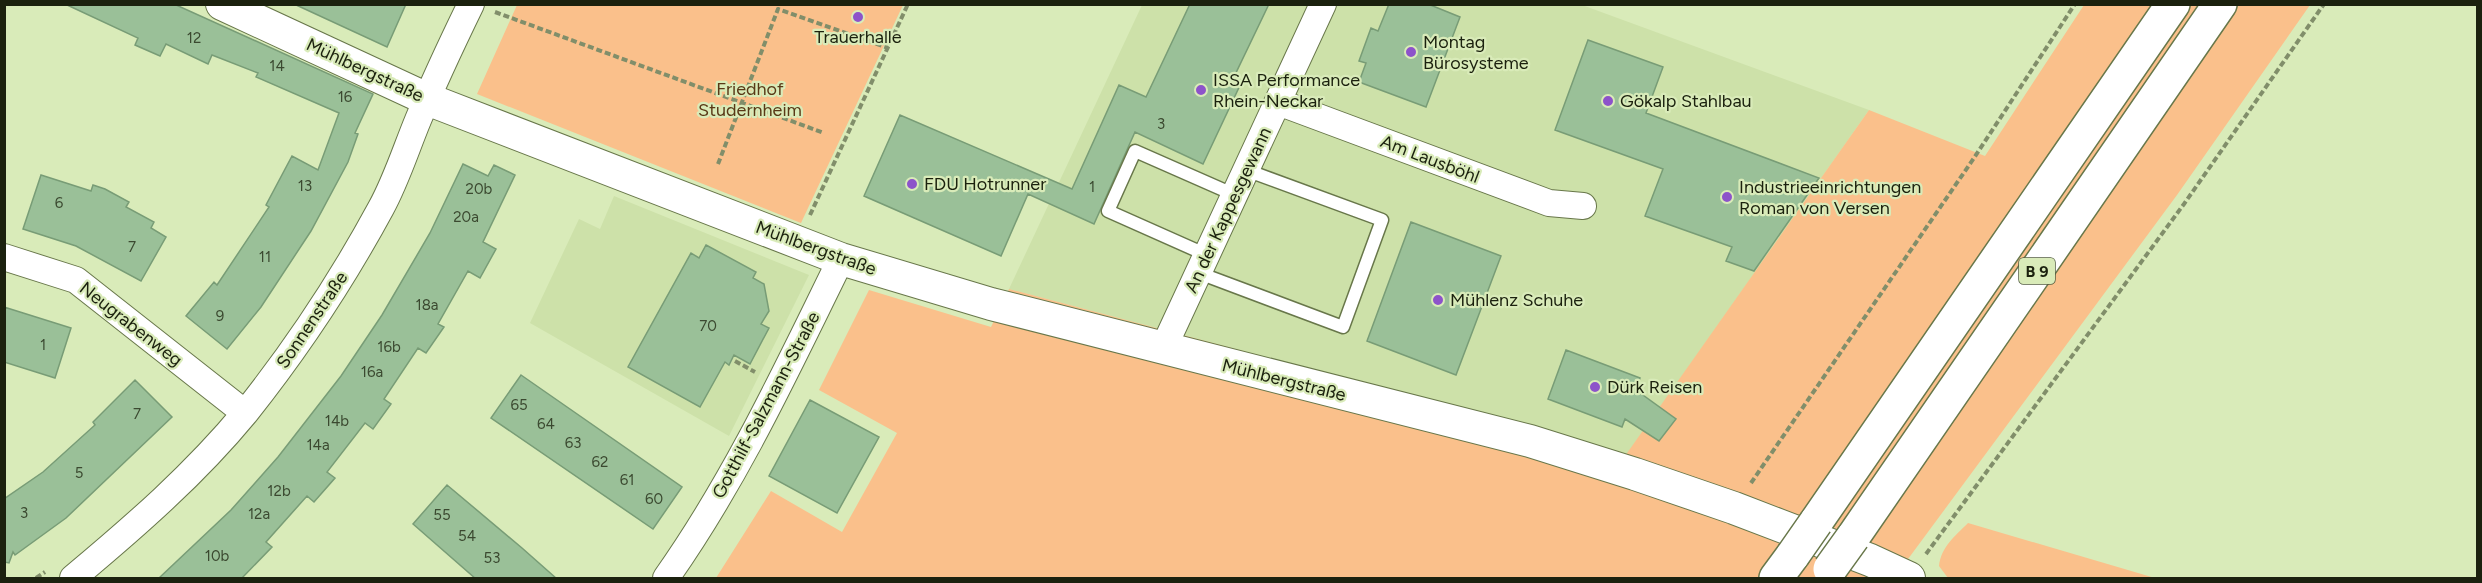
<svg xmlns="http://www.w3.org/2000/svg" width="2482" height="583" font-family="Figtree,sans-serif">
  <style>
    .built { fill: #cde1a9 }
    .green { fill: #fac08b }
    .building { fill: #9ac098; stroke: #789c76; stroke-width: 1.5 }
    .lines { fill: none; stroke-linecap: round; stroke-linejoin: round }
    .service-casing { stroke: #68774a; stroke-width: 15 }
    .minor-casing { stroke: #68774a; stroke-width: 28 }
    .tertiary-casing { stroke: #68774a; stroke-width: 34 }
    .trunk-casing { stroke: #68774a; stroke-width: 36 }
    .path { stroke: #818e6a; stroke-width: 4; stroke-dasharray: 6 3; stroke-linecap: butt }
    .service { stroke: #fff; stroke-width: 12 }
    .minor { stroke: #fff; stroke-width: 26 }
    .tertiary { stroke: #fff; stroke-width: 32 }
    .trunk { stroke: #fff; stroke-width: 33 }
    .trunk-bridge-casing { stroke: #68774a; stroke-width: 36; stroke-linecap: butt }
    .trunk-bridge { stroke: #fff; stroke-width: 33 }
    .poi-dot { fill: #8d53ca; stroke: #d9ebb9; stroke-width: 2 }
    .labels { text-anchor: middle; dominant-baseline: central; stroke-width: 4.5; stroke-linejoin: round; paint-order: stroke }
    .number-label { font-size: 15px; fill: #3b4930 }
    .shield { fill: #d9ebb9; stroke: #545e41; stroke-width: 1.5 }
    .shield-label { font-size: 16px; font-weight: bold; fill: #1b210e }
    .poi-label { font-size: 18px; fill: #1b210e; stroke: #d9ebb9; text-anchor: start }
    .street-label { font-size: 18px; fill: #1b210e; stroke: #d9ebb9 }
    .park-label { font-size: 18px; fill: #593816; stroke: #d9ebb9 }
  </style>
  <rect width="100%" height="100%" fill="#d9ebb9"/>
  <!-- built -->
  <path class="built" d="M1142,5H1582L1869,110L1625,457L1533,428L1009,289Z
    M614,196L809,275L729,436L530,323L579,219L600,229Z"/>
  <!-- green -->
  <path class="green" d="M517,5V4L903,5L801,223L477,94Z
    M2084,5H2310L2177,195L1894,578H716L771,491L842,532L897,433L819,390L869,290L991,327L1009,289L1533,428L1625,456L1869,110L1985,156Z
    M1968,523L2155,578H1948L1939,566C1941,547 1955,536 1968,523Z"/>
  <!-- building -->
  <path class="building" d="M65,4H174L373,94L355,133L358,134L348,162L311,231L261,307L227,349L186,316L214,282L217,285L269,207L266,205L292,156L318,170L339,113L256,77L258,73L212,55L208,64L166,44L160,56L135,45L138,38Z
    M294,4H406L387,47Z
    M1190,4H1269L1234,77L1242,81L1203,164L1135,132L1094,224L1028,194L1001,256L864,196L900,115L1072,189L1119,85L1146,97Z
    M1389,4H1428L1460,17L1426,107L1359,82L1366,63L1359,61L1371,28L1378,31Z
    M1588,40L1663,67L1646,113L1819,178L1754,271L1726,261L1732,247L1645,216L1663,169L1555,130Z
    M463,164L488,176L494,165L515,175L483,242L496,249L480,278L468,271L438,324L444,327L426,353L418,348L384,399L391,404L373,429L365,423L327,472L335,478L314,502L307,496L266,542L272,547L241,579H158L231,510L278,457L341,376L382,315L430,233Z
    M41,175L91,191L93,185L105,189L129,202L126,207L154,222L151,228L166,237L141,281L76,246L23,229Z
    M1411,222L1501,256L1456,375L1367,341Z
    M706,245L756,272L753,278L764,284L769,311L761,324L769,328L750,364L734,355L729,365L725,362L700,407L628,367L691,253L699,258Z
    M4,307L71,328L55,378L4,362Z
    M1566,350L1640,378L1636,390L1676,419L1659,441L1625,419L1622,427L1548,399Z
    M521,375L682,487L653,529L491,418Z
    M135,380L172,417L66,518L15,555L13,552L9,563L4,562V499L43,472L95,425L93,422Z
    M810,400L879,437L837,513L769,476Z
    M447,485L522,548L557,579H476L413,524Z"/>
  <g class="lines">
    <!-- service casing -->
    <g class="service-casing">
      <path id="service" d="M1207,255L1108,211L1135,151L1235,195
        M1199,273L1343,327L1382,220L1246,170"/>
    </g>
    <!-- minor casing -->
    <g class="minor-casing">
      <path id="minor" d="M1278,102L1549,203L1583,206
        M4,257L76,280L245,413
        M1163,349L1323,4
        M73,578C134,527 195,474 246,412C297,348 342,280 381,208C396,181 406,149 418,120C434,81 452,43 471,4
        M666,578C736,479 787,369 841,259"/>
    </g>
    <!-- tertiary casing -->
    <g class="tertiary-casing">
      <path id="tertiary" d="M222,4L427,99L841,259L991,304L1530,441L1635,474L1734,508L1870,560L1909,578"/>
    </g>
    <!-- trunk casing -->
    <g class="trunk-casing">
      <path id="trunk" d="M1816,522L2173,4
        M1853,537L2220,4
        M1776,578L1793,555"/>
    </g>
    <!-- path -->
    <path class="path" d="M495,12L824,133
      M718,164L778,9L888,48
      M810,215L908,4
      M735,361L755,372
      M1751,483L1974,158L2075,4
      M1926,554L2184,204L2324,4
      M36,578L45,572"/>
    <!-- service -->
    <use href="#service" class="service"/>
    <!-- minor -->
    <use href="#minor" class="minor"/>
    <!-- tertiary -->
    <use href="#tertiary" class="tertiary"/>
    <!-- trunk -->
    <use href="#trunk" class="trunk"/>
    <!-- trunk-bridge casing -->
    <g class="trunk-bridge-casing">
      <path id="trunk-bridge" d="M1793,555L1816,522
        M1830,569L1853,537"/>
    </g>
    <!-- trunk-bridge -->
    <use href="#trunk-bridge" class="trunk-bridge"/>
  </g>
  <!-- markers -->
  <g class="poi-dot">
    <circle cx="858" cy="17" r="6"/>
    <circle cx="1411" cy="52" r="6"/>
    <circle cx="1201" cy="90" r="6"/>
    <circle cx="1608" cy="101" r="6"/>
    <circle cx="912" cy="184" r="6"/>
    <circle cx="1727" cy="197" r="6"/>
    <circle cx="1438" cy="300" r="6"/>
    <circle cx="1595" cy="387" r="6"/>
  </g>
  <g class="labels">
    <!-- number labels -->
    <g class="number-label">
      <text x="194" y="38">12</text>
      <text x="277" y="66">14</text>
      <text x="345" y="97">16</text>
      <text x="1161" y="124">3</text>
      <text x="305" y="186">13</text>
      <text x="1092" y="187">1</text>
      <text x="479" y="189">20b</text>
      <text x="59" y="203">6</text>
      <text x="466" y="217">20a</text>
      <text x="132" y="247">7</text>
      <text x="265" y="257">11</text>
      <text x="427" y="305">18a</text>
      <text x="220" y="316">9</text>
      <text x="708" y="326">70</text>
      <text x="43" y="345">1</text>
      <text x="389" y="347">16b</text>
      <text x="372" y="372">16a</text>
      <text x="519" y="405">65</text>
      <text x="137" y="414">7</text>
      <text x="337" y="421">14b</text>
      <text x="546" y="424">64</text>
      <text x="573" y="443">63</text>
      <text x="318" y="445">14a</text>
      <text x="600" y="462">62</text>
      <text x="79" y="473">5</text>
      <text x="627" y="480">61</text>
      <text x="279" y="491">12b</text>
      <text x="654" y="499">60</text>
      <text x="24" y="513">3</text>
      <text x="259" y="514">12a</text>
      <text x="442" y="515">55</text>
      <text x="467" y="536">54</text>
      <text x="217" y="556">10b</text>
      <text x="492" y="558">53</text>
    </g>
    <!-- shield labels -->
    <rect class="shield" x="2019" y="258" width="36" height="26" rx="4.5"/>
    <g class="shield-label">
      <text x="2037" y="271">B 9</text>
    </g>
    <!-- poi labels -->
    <g class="poi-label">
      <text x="858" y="37" text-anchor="middle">Trauerhalle</text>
      <text x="1423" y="42">Montag<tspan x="1423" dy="21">Bürosysteme</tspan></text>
      <text x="1213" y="80">ISSA Performance<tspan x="1213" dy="21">Rhein-Neckar</tspan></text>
      <text x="1620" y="101">Gökalp Stahlbau</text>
      <text x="924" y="184">FDU Hotrunner</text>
      <text x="1739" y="187">Industrieeinrichtungen<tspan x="1739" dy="21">Roman von Versen</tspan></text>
      <text x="1450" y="300">Mühlenz Schuhe</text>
      <text x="1607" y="387">Dürk Reisen</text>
    </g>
    <!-- street labels -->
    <g class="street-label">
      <text transform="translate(365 70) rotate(25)">Mühlbergstraße</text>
      <text transform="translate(1430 159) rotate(21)">Am Lausböhl</text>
      <text transform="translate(1228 210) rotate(-65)">An der Kappesgewann</text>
      <text transform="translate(816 248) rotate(20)">Mühlbergstraße</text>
      <text transform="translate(312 320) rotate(-56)">Sonnenstraße</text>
      <text transform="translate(131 324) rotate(38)">Neugrabenweg</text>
      <text transform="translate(1284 380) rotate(14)">Mühlbergstraße</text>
      <text transform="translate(766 405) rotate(-62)">Gotthilf-Salzmann-Straße</text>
    </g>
    <!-- park labels -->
    <g class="park-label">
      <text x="750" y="89">Friedhof<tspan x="750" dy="21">Studernheim</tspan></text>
    </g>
  </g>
  <!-- border -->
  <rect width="2482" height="583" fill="none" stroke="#1b210e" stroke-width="12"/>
</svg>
